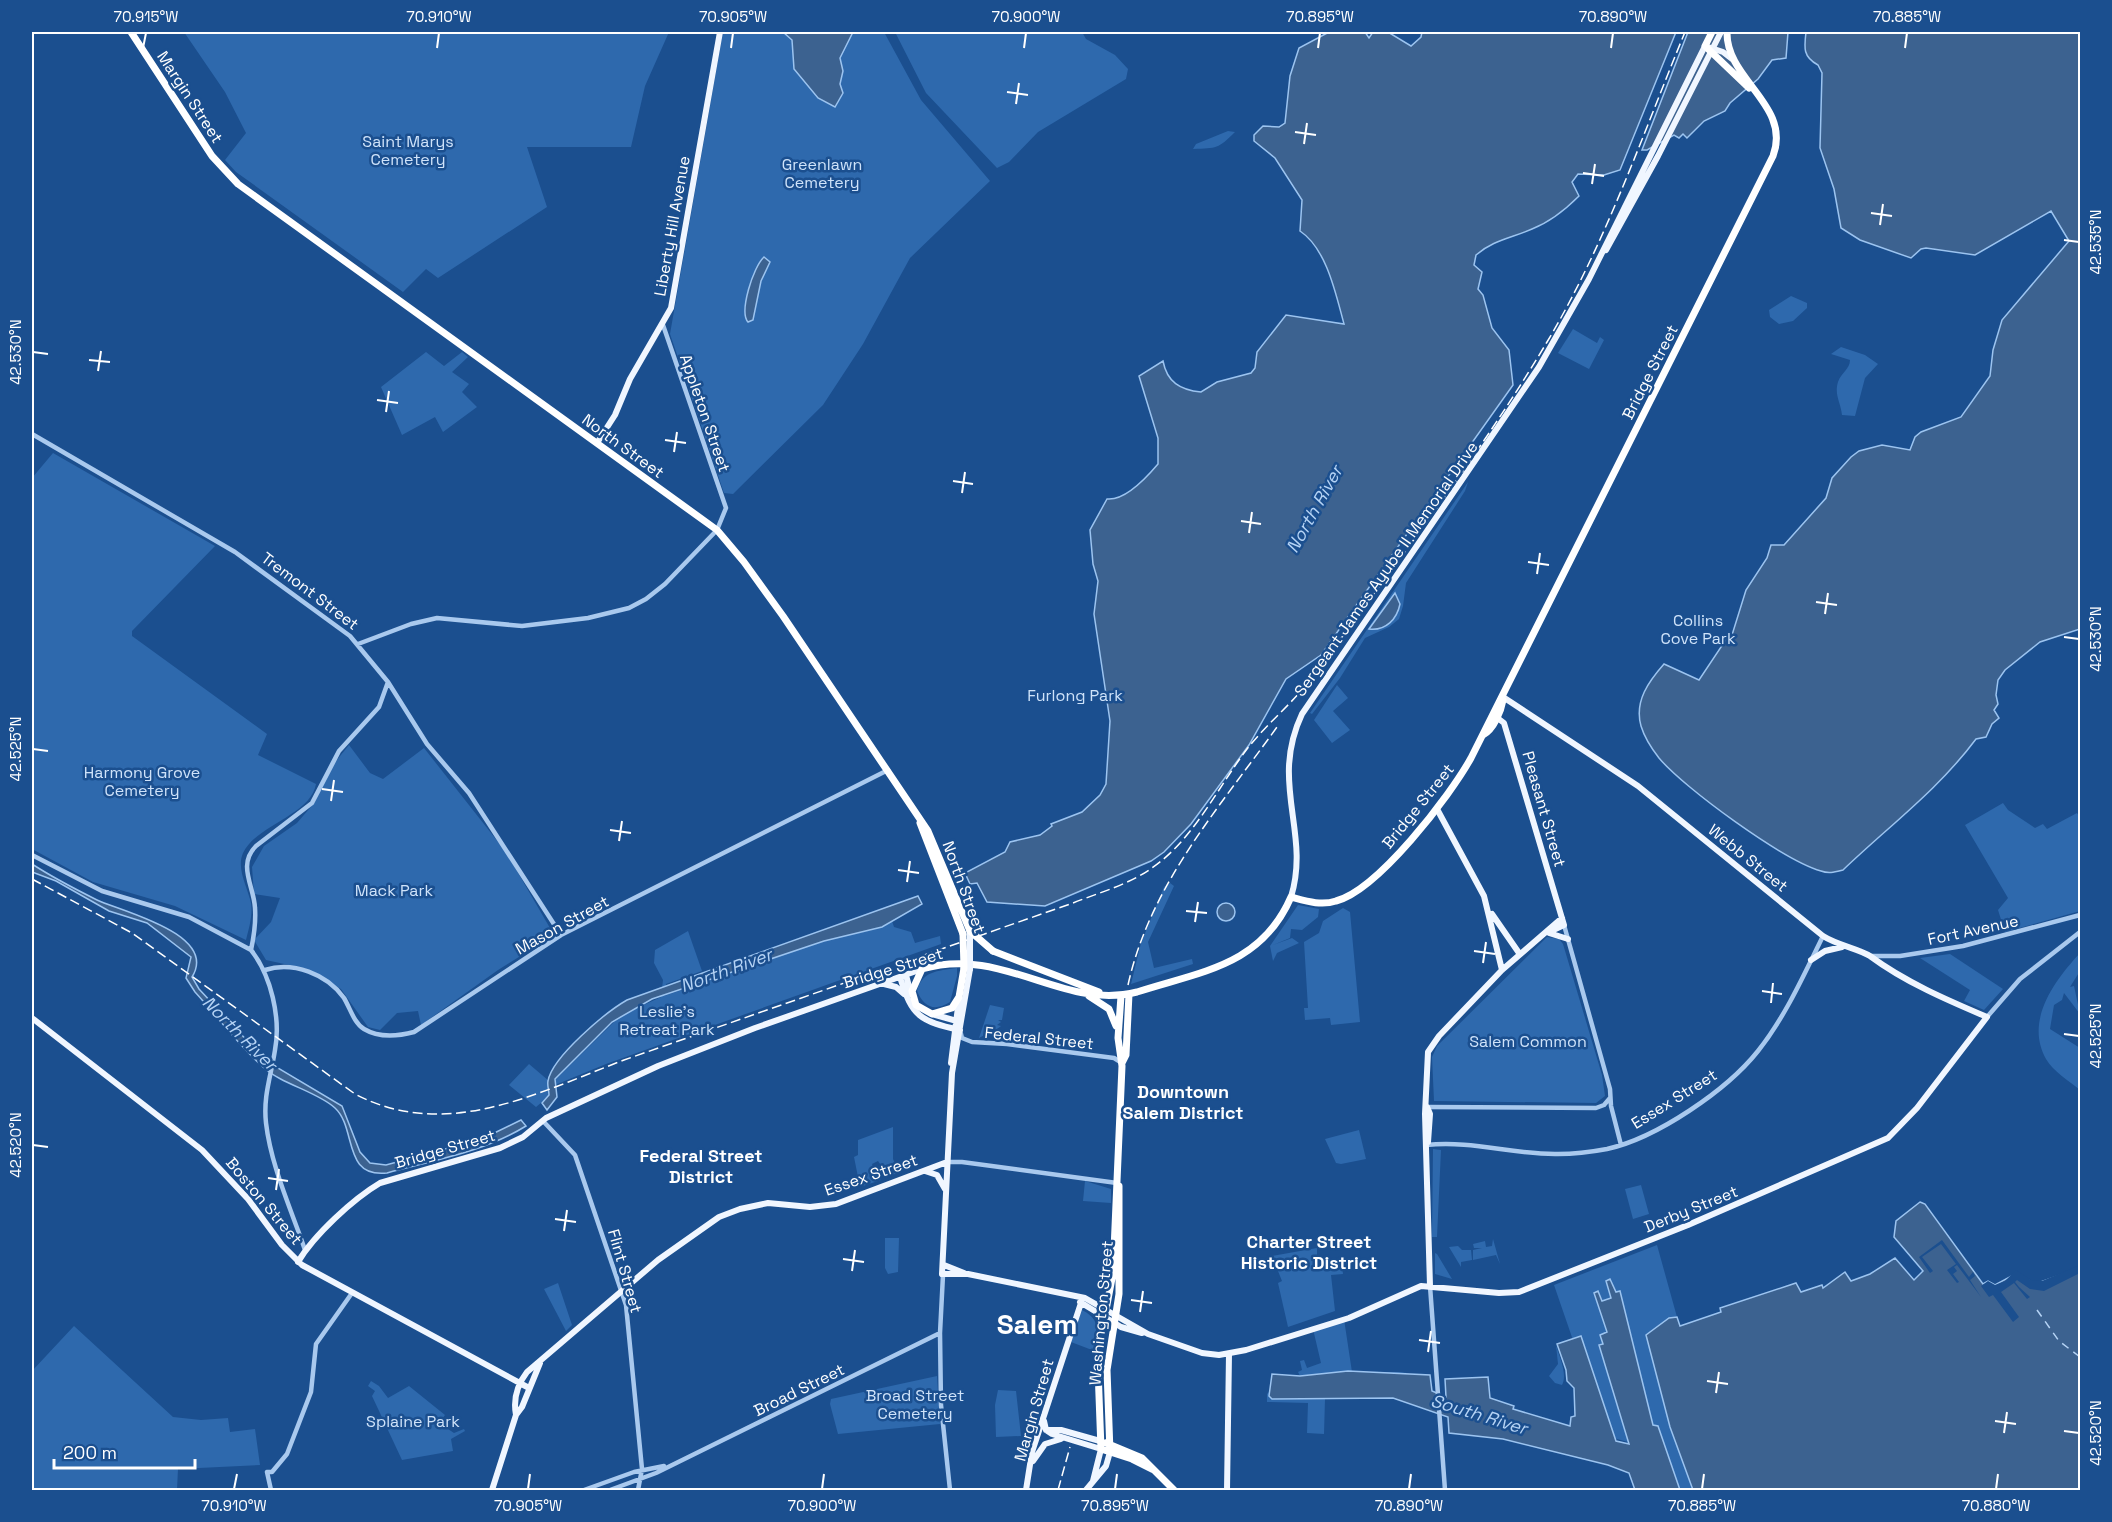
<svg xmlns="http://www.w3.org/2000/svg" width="2112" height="1522" font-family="'Space Grotesk',sans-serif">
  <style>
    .green { fill: #2e69ad }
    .water { fill: #3c6290; stroke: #9cc4f0; stroke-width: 1.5 }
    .pier { fill: #1b4f8f }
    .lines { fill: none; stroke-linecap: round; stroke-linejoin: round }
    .ferry { stroke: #b5d3f5; stroke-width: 1.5; stroke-dasharray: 8 6; stroke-linecap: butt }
    .minor { stroke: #a9c9ee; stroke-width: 4.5 }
    .major { stroke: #f0f6ff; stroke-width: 6 }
    .highway { stroke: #fff; stroke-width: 7 }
    .rail { stroke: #fff; stroke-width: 1.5; stroke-dasharray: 10 4.5; stroke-linecap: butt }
    .major-bridge { stroke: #f0f6ff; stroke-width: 6 }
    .highway-bridge { stroke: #fff; stroke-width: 7 }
    .ticks { fill: none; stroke: #fff; stroke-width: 2 }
    .labels { text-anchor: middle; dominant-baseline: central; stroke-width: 5; stroke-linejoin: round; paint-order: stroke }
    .street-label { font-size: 16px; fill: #fff; stroke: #1b4f8f }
    .park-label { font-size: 16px; fill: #cfe3fa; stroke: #1b4f8f }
    .water-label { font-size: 18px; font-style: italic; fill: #b5d3f5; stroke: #1b4f8f }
    .neighbourhood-label { font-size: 18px; font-weight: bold; fill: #fff; stroke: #1b4f8f }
    .town-label { font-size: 28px; font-weight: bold; fill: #fff; stroke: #1b4f8f }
    .neatline { fill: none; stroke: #fff; stroke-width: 2 }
    .ticks-label { font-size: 15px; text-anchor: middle; fill: #fff }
  </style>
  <rect width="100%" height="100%" fill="#1b4f8f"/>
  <!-- green -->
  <path class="green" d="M184,32H669L645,86L631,147H527L547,207L438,278L426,269L403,292L236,172L225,160L246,133L225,92Z
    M723,32H884L921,100L990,181L910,258L863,344L823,405L733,494L724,493L670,334Z
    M895,32H1082L1086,39L1115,55L1128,69L1126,79L1038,132L1009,162L997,168L926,93Z
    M1228,131L1235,132C1218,149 1217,148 1193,149L1196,144Z
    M1791,296L1807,303V308L1793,321L1779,324L1770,317L1769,310Z
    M1573,329L1597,343L1600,337L1604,340L1589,369L1558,353Z
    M1841,347L1865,355L1878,364L1865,378L1855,416L1842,415C1841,403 1834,395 1838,382C1841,373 1850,369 1850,360L1831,354Z
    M426,352L444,366L462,352L468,357L452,372L469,384L462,392L477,407L443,432L435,417L402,435L381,387Z
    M53,453L215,546L132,631V636L267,734L258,755L316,784C311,815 256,825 243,853C236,869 248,888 251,903C253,915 249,928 246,940L175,906L93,882L32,849V478Z
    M1468,482L1465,491L1406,583L1403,606L1399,619L1389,627L1365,638L1340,678L1312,714L1310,713Z
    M1337,685L1348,698L1333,711L1350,730L1332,743L1314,720Z
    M349,745L370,773L383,779L424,748L506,852L554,935L498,970L421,1025L418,1011L397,1013L380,1030L368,1027L341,989L307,969L266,960L254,940L271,922L280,898L254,894L252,867L264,846L297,823L315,802L332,766Z
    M2003,803L2008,810L2035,828L2043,824L2047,829L2077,813L2080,818V911L2005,932L1998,910L2008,898L1965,825Z
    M1170,883L1174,886L1148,942L1154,968L1192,959L1193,964L1131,984L1141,943L1164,887Z
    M1298,905L1319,909L1318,917L1302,930L1291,929L1290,938L1273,945L1292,938L1299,943L1277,953L1273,961L1270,946Z
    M1343,908L1350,912L1360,1022L1331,1025L1330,1018L1305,1020L1304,1008H1308L1304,942L1319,933L1323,921Z
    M892,921L894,927L911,932L915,943L940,936L941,944L606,1064L555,1085L556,1089L550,1091L548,1097L536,1107L509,1085L529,1064L549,1081L555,1080L620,1016L661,997L663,980L654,963L655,950L688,931L702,971L666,984L664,996L824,941L876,929Z
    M1547,937L1559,939L1563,944L1602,1075L1605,1096L1596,1103L1434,1101L1432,1057L1437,1046Z
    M2080,953L2078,967L2080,971L2070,987L2074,986L2080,1014L2064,993L2062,1000L2054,1005L2050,1029L2080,1048V1090C2069,1081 2053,1071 2046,1059C2024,1020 2056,979 2080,953Z
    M1950,954L2003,989L1984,1010L1964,1001L1970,990L1920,958Z
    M957,968V976L950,1002C934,1012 924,1007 917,991C922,971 937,971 957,968Z
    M990,1005L1004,1008L1002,1020H998L1001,1022L997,1025L1001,1026L997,1029L1000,1030L999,1033L990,1032L979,1038Z
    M893,1127V1159L899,1173L883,1177L882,1173L885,1171L878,1161L872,1164L876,1175L880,1174L881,1180L860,1187L854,1157L858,1155V1140Z
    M1359,1130L1366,1159L1341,1164L1336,1163L1325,1139Z
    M1433,1149L1441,1150L1437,1237H1432Z
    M1085,1181L1111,1189V1203L1083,1201Z
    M1641,1185L1649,1214L1633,1219L1625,1189Z
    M885,1238H899L898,1272L888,1274L885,1268Z
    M1493,1239L1500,1264L1496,1255L1473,1260V1250L1482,1248H1474L1473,1244L1485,1241L1486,1247L1492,1246Z
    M1657,1245L1677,1317L1647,1336L1670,1427L1693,1490H1672L1639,1445L1606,1436L1554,1285Z
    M1458,1246L1462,1250H1471L1472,1260L1461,1262V1267L1449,1247Z
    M1317,1248V1266L1342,1265L1343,1274L1331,1275L1335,1311L1288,1327L1278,1283L1282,1281L1272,1256Z
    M1435,1253L1437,1254L1452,1279L1435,1274Z
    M558,1283L572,1325L566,1331L544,1289Z
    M1082,1310C1101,1320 1097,1329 1095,1348L1092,1350L1071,1342Z
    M1344,1319L1352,1372H1407L1331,1381L1290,1376H1300L1298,1372L1302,1370L1300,1361L1304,1360L1307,1368L1321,1363L1313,1329Z
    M74,1326L173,1417L201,1420L228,1418L230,1432L255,1429L260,1465L178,1469L177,1490H32V1371Z
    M1556,1345C1559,1356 1568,1374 1562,1385L1555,1383L1549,1376L1558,1364Z
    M937,1376L940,1424L838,1434L830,1404L831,1399Z
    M371,1381L379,1386L388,1398L409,1386L445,1415L439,1423L454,1433L464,1429L465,1431L451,1439L453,1451L402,1460L372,1396L375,1391L368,1386Z
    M998,1390L1016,1391L1021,1436L996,1437L995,1405Z
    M1270,1391L1280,1399H1325L1324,1434L1307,1433L1308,1403L1267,1402V1394Z"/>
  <!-- water -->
  <path class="water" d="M783,32H853L840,58L843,71L840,84L843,93L835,107L818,98L794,69L792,40Z
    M1329,32H1365L1369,38L1373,32H1388L1411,46L1421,37L1422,32H1676L1620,170L1604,175L1578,174L1572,182L1579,196C1566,209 1550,222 1532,229C1512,238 1493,240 1476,255L1474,265L1482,272L1478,289L1483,295L1492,328L1509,350L1513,385L1321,655L1286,679L1249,745L1191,824L1164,852L1151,861L1045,906L987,902L977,883L970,884L965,873L1005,852L1010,842L1040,835L1052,826L1051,824L1082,812L1100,795L1106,784L1110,721L1094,614L1098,581L1093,564L1090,530L1107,499C1125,501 1147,477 1158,464V438L1139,376L1163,361C1167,382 1180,390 1201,392L1217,382L1251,373L1255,368L1257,352L1286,315L1344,324C1336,295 1327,249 1300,231L1302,200L1275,158L1254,141V135L1263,126L1279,127L1285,123L1290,76L1299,48Z
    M1688,32H1788L1786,58L1772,60L1758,79L1730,103L1725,111L1704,121L1687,138L1683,134L1679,138L1674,135L1647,150H1642Z
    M1806,32H2080V629L2040,642L2005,670L1998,680L1996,695L1998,704L1994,710L1999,718L1992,724L1986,737L1976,739C1938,790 1889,826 1843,870C1835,872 1829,874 1821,871C1783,860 1684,788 1659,758C1652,749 1644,736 1641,726C1634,701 1649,681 1664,664L1699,680L1727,638L1732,635L1746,590L1767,558L1771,545H1784L1826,498L1832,478L1851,457L1859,451L1882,445L1910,450L1915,437L1921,432L1961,417L1990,376L1993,350L2002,320L2069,241L2051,211L1975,255L1926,248L1921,249L1911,258L1860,240L1841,228L1834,189L1820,148L1822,73L1818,65C1803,57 1804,48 1806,32Z
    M764,257L770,262L761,281L753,320L748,322C739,312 753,267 764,257Z
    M1395,593L1400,604C1397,619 1386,631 1369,629Z
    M32,864C52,877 75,889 97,900C120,911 219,934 192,977L199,989L266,1061L342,1106L360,1152L370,1163L386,1165L482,1139L521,1120L526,1126C484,1152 434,1160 387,1173C342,1178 357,1128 335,1108C318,1092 281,1084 263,1067C238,1045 217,1016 195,992L186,978L191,957L147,923L109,911L56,881L32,872Z
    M918,896L922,904L882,927L824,941L652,999L612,1022L555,1079L557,1097L547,1110L542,1103L549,1095C549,1090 547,1085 548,1081C552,1057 606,1012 627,1000Z
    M1217 912a9 9 0 1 1 18 0a9 9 0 1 1-18 0Z
    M1920,1202L1925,1204L1983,1284L1988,1281L1995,1285L2017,1273L2035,1284L2080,1268V1490H1693L1670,1427L1646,1335L1669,1318L1677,1317L1680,1326L1721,1312L1720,1308L1796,1283L1801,1292L1822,1285L1823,1288L1845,1272L1851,1281L1870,1274L1895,1258L1914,1280L1923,1271L1894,1237L1896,1221Z
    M1610,1279L1616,1292L1620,1291L1653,1425L1658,1426L1680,1490H1635L1629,1473L1608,1465L1503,1439L1449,1433L1448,1417L1393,1398L1272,1399L1269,1396L1272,1374L1300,1376L1348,1371L1430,1375L1432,1391L1446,1397L1445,1379L1488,1377L1490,1398L1514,1406L1513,1409L1570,1426L1571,1417L1575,1416L1574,1388L1567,1381L1566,1370L1557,1344L1581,1336L1616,1441L1629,1444L1599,1345L1603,1344L1600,1335L1607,1332L1594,1293L1598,1291L1602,1301L1611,1298L1606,1281Z"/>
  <!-- pier -->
  <path class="pier" d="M1942,1240L1969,1277L1973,1272L1975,1276L1970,1280L1981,1297L1957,1265L1954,1267L1957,1271L1953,1274L1959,1282L1957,1283L1947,1270L1956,1264L1941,1244L1922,1257L1933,1271L1930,1273L1919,1257Z
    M2080,1265V1273L2044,1291L2030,1289L2017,1280L2015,1282L2019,1287L2030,1297L2027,1299L2014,1283L2001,1292L2019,1317L2013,1322L1993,1295L1989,1297L1981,1286L1988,1281L1995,1285L2005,1281L2016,1270L2031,1280L2042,1281Z"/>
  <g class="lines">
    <!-- ferry -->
    <path class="ferry" d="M2037,1310L2059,1341L2080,1357"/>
    <!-- minor -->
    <path class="minor" d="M32,434L235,552L350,636L388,682L427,744L469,793L561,935
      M358,644L411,624L437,618L522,626L588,618L629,608L646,599L665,584L717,530L726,508L663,325
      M32,855L102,891L189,917L251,950C271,975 281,1018 275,1050C271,1076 263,1096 266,1123C271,1166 291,1209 305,1250
      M1564,925L1610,1089L1611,1106L1621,1145
      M251,950C254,936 256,922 255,908C254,886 237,865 256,846L312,803L339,751L379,707L388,682
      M1871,956H1900L1963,946L2080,915
      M265,970C293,961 327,974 344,998C350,1008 354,1023 364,1029C379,1038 399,1036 414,1032L561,935L888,770
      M1987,1017L2020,979L2080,932
      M960,1030L962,1038L972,1042L1007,1044L1114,1058L1122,1063
      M1427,1107L1596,1108L1604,1105L1610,1098
      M543,1121L575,1155L626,1305L642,1469L638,1490
      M1426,1145C1473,1140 1513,1155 1558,1154C1574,1154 1591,1152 1607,1149C1657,1138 1727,1090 1758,1051C1785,1017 1804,975 1823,936
      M947,1162H962L1117,1183
      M943,1275L940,1333L941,1405L950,1490
      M1430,1286L1445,1490
      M271,1490L267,1472H272L287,1454L311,1392L316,1344L352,1293
      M584,1490L634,1472L664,1466
      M610,1490L656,1473L940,1333"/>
    <!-- major -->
    <path class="major" d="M1606,250L1658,156L1721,32
      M597,443L615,415L630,379L671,308L720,32
      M1495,716L1504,723L1564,925L1549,932
      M1437,809L1484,896L1502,970
      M1291,897C1311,832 1269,784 1302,714L1539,367L1589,279L1705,46L1723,52L1732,59
      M1492,914L1519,953
      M1549,933L1568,939
      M1811,960L1825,951L1842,947
      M970,969L952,1073L942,1274H968L1085,1298L1148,1334L1202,1353L1219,1355L1246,1350L1349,1318L1421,1286L1499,1293L1519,1292L1688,1225L1888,1138L1917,1108L1987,1017C1947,1000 1905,982 1870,956C1859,949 1837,945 1823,936L1638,786L1503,697
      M906,975L911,994
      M900,977C912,1017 920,1021 960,1030
      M884,984L896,987L904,994
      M932,1014L957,1021
      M32,1018L202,1150L248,1199L282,1245L302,1265L529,1388
      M951,1063L959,999
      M1427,1107L1430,1114L1428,1142
      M925,1171L937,1175L945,1189
      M298,1262C314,1235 353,1199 380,1183L500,1148L523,1137L546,1118L658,1066L755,1028L922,969
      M944,1265L964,1273
      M1430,1286L1425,1114L1428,1052L1439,1036L1502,970L1562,918
      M1080,1302L1121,1327L1142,1333
      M516,1415C513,1399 517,1385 527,1372L658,1260L719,1217L740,1209L768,1203L810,1207L836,1204L947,1162
      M1044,1421L1046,1430L1052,1434L1101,1449L1093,1481
      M1046,1430H1061L1100,1441
      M1033,1461L1045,1444L1061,1439
      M492,1490L516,1415L522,1407L540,1363
      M1026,1490L1032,1452L1081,1303
      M1086,1490L1106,1466L1110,1452
      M1227,1490L1229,1354"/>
    <!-- highway -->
    <path class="highway" d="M131,32L212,156L238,184L717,530L744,562L783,616L928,831L970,931
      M1712,32L1705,46L1749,88
      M1483,735C1494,729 1501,711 1503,700
      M920,823L963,934
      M993,951L1099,992
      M964,968L959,997L952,1008L932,1014L916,1005L912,991L922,969C1003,945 1063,1011 1137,992C1202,971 1261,966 1291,897C1306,901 1321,906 1336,901C1378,890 1450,796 1471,758L1773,156C1792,105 1726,80 1727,32
      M1089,996L1109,1009L1116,1026
      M1121,996L1118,1038L1122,1066L1113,1273L1100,1341L1098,1369L1101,1449L1132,1459L1152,1469
      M1122,1063L1126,1055L1129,994
      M1106,1443L1142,1458L1174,1490
      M1110,1452L1107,1370L1119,1294V1186"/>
    <!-- rail -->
    <path class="rail" d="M1305,688C1387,574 1475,463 1547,342C1605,245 1642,136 1685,32
      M32,879L132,933L355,1094C446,1142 537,1093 624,1060L1073,903C1098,893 1127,885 1149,870C1193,841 1216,790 1247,749C1266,725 1290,705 1309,682
      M1128,985C1150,885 1219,808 1277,727
      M1058,1490L1070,1447"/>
    <!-- major-bridge -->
    <path class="major-bridge" d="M970,931V969"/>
    <!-- highway-bridge -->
    <path class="highway-bridge" d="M970,931L993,951
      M963,934L964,968"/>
  </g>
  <!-- ticks -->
  <path class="ticks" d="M143,48L146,33M437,48L439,33M731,48L733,33M1024,48L1026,33M1318,48L1320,33M1611,48L1613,33M1905,48L1907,33M1007,92L1028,95M1016,104L1019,83M1295,132L1316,135M1304,144L1307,123M1583,173L1604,176M1592,184L1595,164M1871,213L1892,216M1880,225L1883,204M2064,240L2079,242M33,352L48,354M89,360L110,362M98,371L101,351M377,400L398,403M386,412L389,391M665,440L686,443M674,452L677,432M953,481L973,484M962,493L965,472M1241,521L1261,524M1249,533L1252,512M1528,562L1549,565M1537,574L1540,553M1816,602L1837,605M1825,614L1828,593M2064,637L2079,639M33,749L48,751M322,789L343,792M331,801L334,780M610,830L631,833M619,841L622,821M898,870L919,873M907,882L910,861M1186,911L1207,913M1195,922L1198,902M1474,951L1495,954M1483,963L1486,942M1762,991L1782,994M1771,1003L1773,983M2064,1034L2079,1036M33,1145L48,1147M268,1178L288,1181M276,1190L279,1169M555,1219L576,1222M564,1231L567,1210M843,1259L864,1262M852,1271L855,1250M1131,1300L1152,1303M1140,1312L1143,1291M1419,1340L1440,1343M1428,1352L1431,1331M1707,1381L1728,1384M1716,1393L1719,1372M1995,1421L2016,1424M2064,1431L2079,1433M2004,1433L2007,1412M234,1489L237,1474M528,1489L530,1474M822,1489L824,1474M1115,1489L1117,1474M1409,1489L1411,1474M1702,1489L1704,1474M1996,1489L1998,1474"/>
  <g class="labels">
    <!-- street labels -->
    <g class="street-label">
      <text transform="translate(190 97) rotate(57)">Margin Street</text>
      <text transform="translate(672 226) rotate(-80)">Liberty Hill Avenue</text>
      <text transform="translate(1650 372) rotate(-63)">Bridge Street</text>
      <text transform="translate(705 413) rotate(71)">Appleton Street</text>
      <text transform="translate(623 446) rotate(36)">North Street</text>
      <text transform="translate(1386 569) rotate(-55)">Sergeant James Ayube II Memorial Drive</text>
      <text transform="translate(310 591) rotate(37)">Tremont Street</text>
      <text transform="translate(1418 806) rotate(-51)">Bridge Street</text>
      <text transform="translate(1544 809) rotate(74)">Pleasant Street</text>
      <text transform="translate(1748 858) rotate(39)">Webb Street</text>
      <text transform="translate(964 887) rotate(70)">North Street</text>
      <text transform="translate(562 925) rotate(-29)">Mason Street</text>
      <text transform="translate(1973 930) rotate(-12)">Fort Avenue</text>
      <text transform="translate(893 968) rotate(-17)">Bridge Street</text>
      <text transform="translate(1039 1038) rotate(6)">Federal Street</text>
      <text transform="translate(1674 1099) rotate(-32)">Essex Street</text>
      <text transform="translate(445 1149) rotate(-16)">Bridge Street</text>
      <text transform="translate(871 1175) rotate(-19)">Essex Street</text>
      <text transform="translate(264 1201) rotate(50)">Boston Street</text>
      <text transform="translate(1691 1209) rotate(-22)">Derby Street</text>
      <text transform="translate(625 1271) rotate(74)">Flint Street</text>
      <text transform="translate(1101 1313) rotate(-85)">Washington Street</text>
      <text transform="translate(799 1390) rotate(-26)">Broad Street</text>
      <text transform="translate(1034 1410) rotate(-74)">Margin Street</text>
    </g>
    <!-- park labels -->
    <g class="park-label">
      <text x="408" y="141">Saint Marys<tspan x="408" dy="18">Cemetery</tspan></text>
      <text x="822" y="164">Greenlawn<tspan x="822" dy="18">Cemetery</tspan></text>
      <text x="1698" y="620">Collins<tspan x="1698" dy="18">Cove Park</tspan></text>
      <text x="1075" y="695">Furlong Park</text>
      <text x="142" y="772">Harmony Grove<tspan x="142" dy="18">Cemetery</tspan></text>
      <text x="394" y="890">Mack Park</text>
      <text x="667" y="1011">Leslie's<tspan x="667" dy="18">Retreat Park</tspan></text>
      <text x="1528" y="1041">Salem Common</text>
      <text x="915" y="1395">Broad Street<tspan x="915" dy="18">Cemetery</tspan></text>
      <text x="413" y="1421">Splaine Park</text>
    </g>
    <!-- water labels -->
    <g class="water-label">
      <text transform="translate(1314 509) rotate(-61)">North River</text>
      <text transform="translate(726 970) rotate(-20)">North River</text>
      <text transform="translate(240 1033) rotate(45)">North River</text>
      <text transform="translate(1479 1414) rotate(17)">South River</text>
    </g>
    <!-- neighbourhood labels -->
    <g class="neighbourhood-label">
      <text x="1183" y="1091">Downtown<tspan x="1183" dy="21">Salem District</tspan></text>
      <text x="701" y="1155">Federal Street<tspan x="701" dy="21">District</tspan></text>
      <text x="1309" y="1241">Charter Street<tspan x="1309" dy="21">Historic District</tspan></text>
    </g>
    <!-- town labels -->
    <g class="town-label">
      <text x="1037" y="1324">Salem</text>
    </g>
  </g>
  <!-- border -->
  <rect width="2112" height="1522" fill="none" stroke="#1b4f8f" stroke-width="66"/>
  <!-- scale -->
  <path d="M54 1459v9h141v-9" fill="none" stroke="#ffffff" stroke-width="3"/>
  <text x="63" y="1459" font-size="18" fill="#ffffff" stroke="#1b4f8f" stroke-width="4.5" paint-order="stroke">200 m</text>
  <rect x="33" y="33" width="2046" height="1456" class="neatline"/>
  <g class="ticks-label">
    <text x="146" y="22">70.915°W</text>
    <text x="439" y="22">70.910°W</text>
    <text x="733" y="22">70.905°W</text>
    <text x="1026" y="22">70.900°W</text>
    <text x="1320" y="22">70.895°W</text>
    <text x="1613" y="22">70.890°W</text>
    <text x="1907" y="22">70.885°W</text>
    <text transform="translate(2096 242) rotate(-90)" y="5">42.535°N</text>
    <text transform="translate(16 352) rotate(-90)" y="5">42.530°N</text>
    <text transform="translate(2096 639) rotate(-90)" y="5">42.530°N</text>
    <text transform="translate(16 749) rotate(-90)" y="5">42.525°N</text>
    <text transform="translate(2096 1036) rotate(-90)" y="5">42.525°N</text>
    <text transform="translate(16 1145) rotate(-90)" y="5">42.520°N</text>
    <text transform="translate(2096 1433) rotate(-90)" y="5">42.520°N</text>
    <text x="234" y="1511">70.910°W</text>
    <text x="528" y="1511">70.905°W</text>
    <text x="822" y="1511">70.900°W</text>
    <text x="1115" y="1511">70.895°W</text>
    <text x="1409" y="1511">70.890°W</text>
    <text x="1702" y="1511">70.885°W</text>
    <text x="1996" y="1511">70.880°W</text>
  </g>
</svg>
